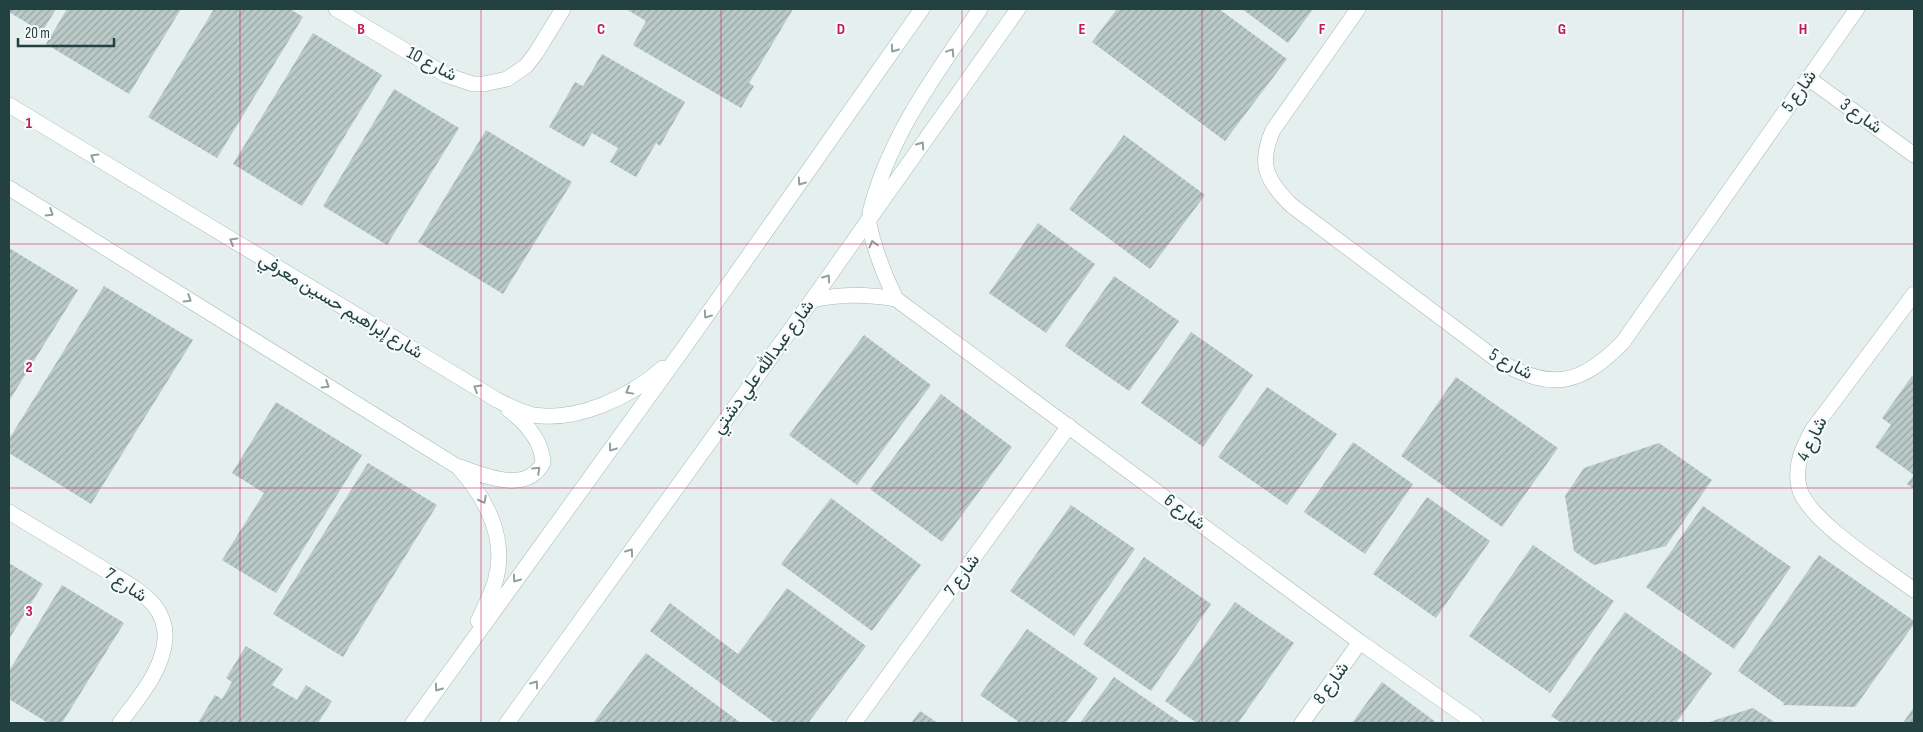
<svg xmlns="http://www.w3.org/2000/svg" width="1923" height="732" font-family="'Sofia Sans Condensed',Vazirmatn,sans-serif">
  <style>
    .building { fill: url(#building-hatch) }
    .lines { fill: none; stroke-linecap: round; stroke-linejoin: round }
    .street-casing { stroke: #a7b7b6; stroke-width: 16 }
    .secondary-casing { stroke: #a3bbb9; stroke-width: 16 }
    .street { stroke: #fff; stroke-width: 15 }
    .secondary { stroke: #fff; stroke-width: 15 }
    .oneway { stroke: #91a0a0 }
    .grid { fill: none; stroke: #c2185b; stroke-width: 1; stroke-opacity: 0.55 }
    .labels { text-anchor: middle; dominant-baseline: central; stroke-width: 4.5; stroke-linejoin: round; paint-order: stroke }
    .street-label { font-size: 18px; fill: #234141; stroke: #f6fbfa }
    .grid-label { font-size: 16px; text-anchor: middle; font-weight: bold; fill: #c2185b; stroke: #f6fbfa; stroke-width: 4.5; stroke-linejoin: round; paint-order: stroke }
  </style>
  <defs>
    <pattern id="building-hatch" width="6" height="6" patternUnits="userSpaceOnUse" patternTransform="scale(1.25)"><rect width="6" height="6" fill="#bacac7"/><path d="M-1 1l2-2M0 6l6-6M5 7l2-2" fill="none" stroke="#97a6a3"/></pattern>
  </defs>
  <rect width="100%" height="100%" fill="#e5efed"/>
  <!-- building -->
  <path class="building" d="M9,9H56L42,32L9,12Z
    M67,9H181L129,94L46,44Z
    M214,9H290L303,17L217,158L148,117Z
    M626,9H793L749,83L754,86L741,108L633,45L646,21Z
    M1117,9H1219L1287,59L1225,141L1092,42Z
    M1242,9H1313L1288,43Z
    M313,33L382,75L302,206L233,164Z
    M602,54L685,102L660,146L656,143L636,177L610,162L618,148L592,133L584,147L549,127L575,82L583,86Z
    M394,89L459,128L387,245L323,206Z
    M486,130L572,182L503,294L418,242Z
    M1124,135L1205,195L1150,269L1069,209Z
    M1038,223L1095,264L1046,333L989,293Z
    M9,248L78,290L9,401Z
    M1114,276L1179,321L1129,391L1065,346Z
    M104,286L193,340L91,504L9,453V439Z
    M1191,332L1253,375L1203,447L1141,403Z
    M864,335L931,385L857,485L789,435Z
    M1912,376L1914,378V489L1907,484L1914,475L1875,447L1891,425L1882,418Z
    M1456,377L1558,448L1502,527L1401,456Z
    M1267,387L1337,434L1287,505L1218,457Z
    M941,394L1012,447L942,542L870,489Z
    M276,402L362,455L276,593L222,560L264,493L232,473Z
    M1353,442L1413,484L1365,554L1304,512Z
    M1659,443L1712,480L1666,546L1594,565L1574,551L1565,496L1584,468Z
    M368,463L437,505L343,657L273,614Z
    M1427,497L1490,541L1436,618L1373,574Z
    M831,498L921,565L872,631L781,564Z
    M1071,505L1135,549L1074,636L1010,591Z
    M1703,506L1791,567L1734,649L1646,587Z
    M1533,545L1614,601L1550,693L1469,636Z
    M1819,555L1914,621V624L1855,707L1783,705L1784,703L1738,671Z
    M1144,557L1211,604L1151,691L1083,644Z
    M9,563L43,584L9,639Z
    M62,585L124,623L62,723H48L9,699V671Z
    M787,588L866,646L808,723H775L650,631L670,603L738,654Z
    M1235,602L1294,643L1238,723H1197L1165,701Z
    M1625,612L1712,673L1676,723H1562L1551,716Z
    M1027,629L1098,678L1066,723H1020L980,695Z
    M246,646L283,669L272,685L297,700L306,685L332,701L318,723H198L215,695L222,699L232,682L226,678Z
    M646,653L741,723H593Z
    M1114,677L1181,723H1080Z
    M1382,682L1437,723H1352Z
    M1914,707V723H1903Z
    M1753,708L1776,723H1706Z
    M920,711L938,723H911Z"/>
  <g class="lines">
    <!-- street casing -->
    <g class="street-casing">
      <path id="street" d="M336,9L446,75L473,84H484L507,79L526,66L536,53L563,9
        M1358,9L1273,130C1258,164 1266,180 1291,205L1500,362C1553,391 1581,385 1623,342L1857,9
        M1808,78L1914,155
        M868,220C874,249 883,273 896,299L1360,642L1475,723
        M1914,294L1813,429C1803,447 1794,465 1799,487C1806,520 1886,569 1914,590
        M812,300C842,294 865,294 896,299
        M9,512C39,530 70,549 100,567C118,578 140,589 154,605C162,615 166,627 165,640C162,672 138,698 120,723
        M854,723L1069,426
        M1302,723L1360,642"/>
    </g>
    <!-- secondary casing -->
    <g class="secondary-casing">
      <path id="secondary" d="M9,105L497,400C509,406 520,412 533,415C578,422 630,397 663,368
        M9,188L458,467C486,498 508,539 495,582C491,595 484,608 478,621
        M870,212C890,134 936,74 980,9
        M460,467C485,476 526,494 543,463C542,441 526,423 509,410
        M413,723L681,352L922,9
        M507,723L812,300L1018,9"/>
    </g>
    <!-- street -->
    <use href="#street" class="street"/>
    <!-- secondary -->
    <use href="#secondary" class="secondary"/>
  </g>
  <!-- one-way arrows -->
  <defs><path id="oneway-chevron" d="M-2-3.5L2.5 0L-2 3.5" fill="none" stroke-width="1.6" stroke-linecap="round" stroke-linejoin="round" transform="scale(1.25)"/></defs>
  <g class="oneway">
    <use href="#oneway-chevron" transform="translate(894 49) rotate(125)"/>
    <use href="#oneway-chevron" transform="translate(951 52) rotate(-56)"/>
    <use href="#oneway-chevron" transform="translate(921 145) rotate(-55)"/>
    <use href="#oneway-chevron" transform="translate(94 157) rotate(-149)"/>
    <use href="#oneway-chevron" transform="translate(801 182) rotate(125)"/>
    <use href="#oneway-chevron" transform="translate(50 213) rotate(32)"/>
    <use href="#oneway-chevron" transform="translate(233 241) rotate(-149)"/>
    <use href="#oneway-chevron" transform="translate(873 244) rotate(-105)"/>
    <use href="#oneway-chevron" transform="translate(827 278) rotate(-55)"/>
    <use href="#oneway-chevron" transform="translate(188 299) rotate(32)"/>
    <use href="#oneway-chevron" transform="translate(707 315) rotate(125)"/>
    <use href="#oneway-chevron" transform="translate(326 385) rotate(32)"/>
    <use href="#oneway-chevron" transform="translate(477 388) rotate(-149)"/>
    <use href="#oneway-chevron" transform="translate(629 391) rotate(151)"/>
    <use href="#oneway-chevron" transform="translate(612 448) rotate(126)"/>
    <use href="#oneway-chevron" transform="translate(537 470) rotate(-44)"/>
    <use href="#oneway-chevron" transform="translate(483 500) rotate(63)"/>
    <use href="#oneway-chevron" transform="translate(630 552) rotate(-54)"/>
    <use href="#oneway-chevron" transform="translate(516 579) rotate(126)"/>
    <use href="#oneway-chevron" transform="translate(535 684) rotate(-54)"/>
    <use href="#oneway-chevron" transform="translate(438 688) rotate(125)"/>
  </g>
  <!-- grid -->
  <path class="grid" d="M240,9V723M481,9V723M721,9V723M962,9V723M1202,9V723M1442,9V723M1683,9V723M9,244H1914M9,488H1914"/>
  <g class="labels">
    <!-- street labels -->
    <g class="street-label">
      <text transform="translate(432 64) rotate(28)">شارع 10</text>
      <text transform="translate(1799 91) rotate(-55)">شارع 5</text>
      <text transform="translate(1861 116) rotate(36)">شارع 3</text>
      <text transform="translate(341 306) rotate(31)">شارع إبراهيم حسين معرفي</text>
      <text transform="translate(1511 364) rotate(28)">شارع 5</text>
      <text transform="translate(763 367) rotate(-54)">شارع عبدالله علي دشتي</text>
      <text transform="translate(1812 439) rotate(-64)">شارع 4</text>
      <text transform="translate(1185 512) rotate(37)">شارع 6</text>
      <text transform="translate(962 575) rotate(-54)">شارع 7</text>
      <text transform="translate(126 585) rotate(34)">شارع 7</text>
      <text transform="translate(1331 683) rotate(-54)">شارع 8</text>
    </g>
  </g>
  <g class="grid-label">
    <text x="361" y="34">B</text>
    <text x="601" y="34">C</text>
    <text x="841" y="34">D</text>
    <text x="1082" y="34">E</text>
    <text x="1322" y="34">F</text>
    <text x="1562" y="34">G</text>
    <text x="1803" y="34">H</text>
    <text x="29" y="128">1</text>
    <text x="29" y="372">2</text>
    <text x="29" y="616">3</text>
  </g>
  <!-- border -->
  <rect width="1923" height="732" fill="none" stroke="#234141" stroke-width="20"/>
  <!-- scale -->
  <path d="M18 38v8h96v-8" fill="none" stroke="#234141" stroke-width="2.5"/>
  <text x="25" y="38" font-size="15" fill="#234141" stroke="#f6fbfa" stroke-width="4" paint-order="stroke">20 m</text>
</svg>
